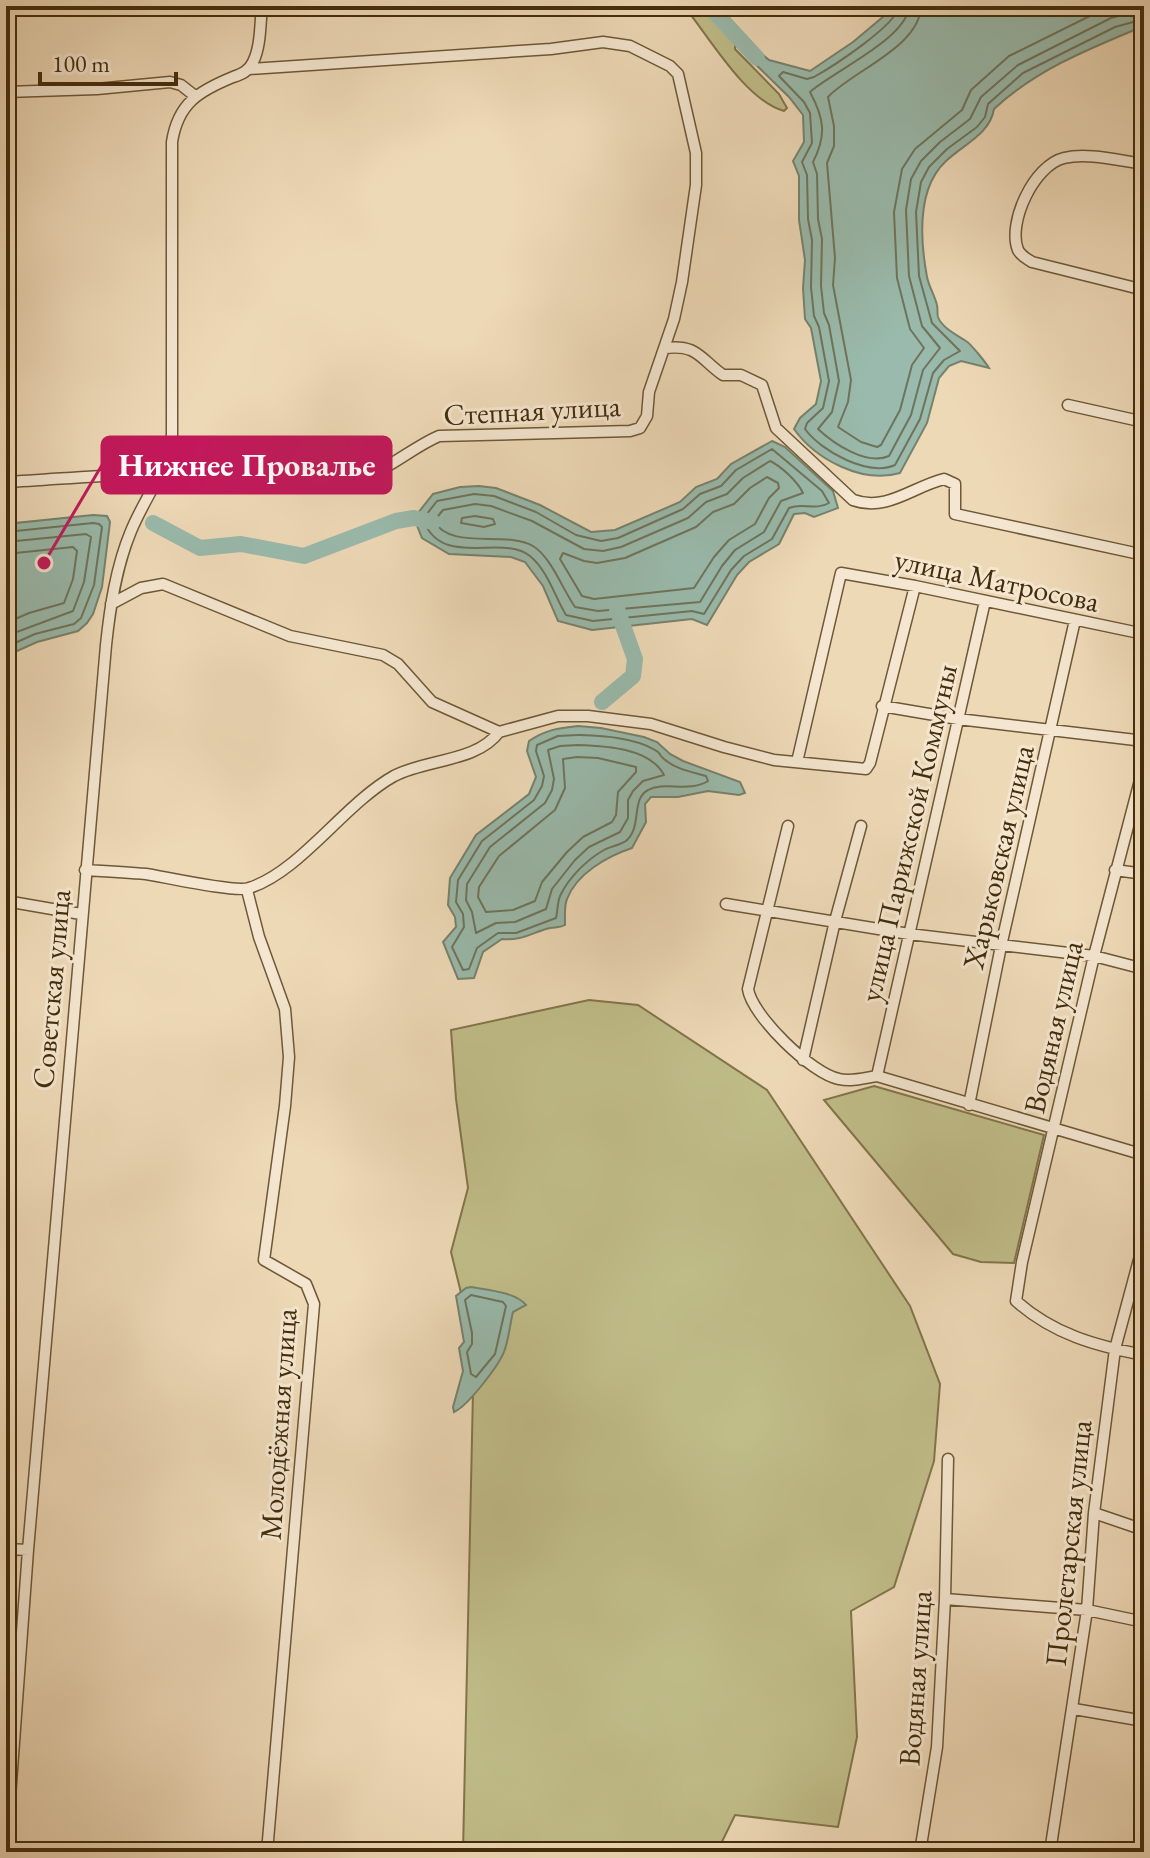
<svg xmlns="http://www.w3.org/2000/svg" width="1150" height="1858" font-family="'EB Garamond',serif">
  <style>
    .green { fill: #c0bd89; stroke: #82754a; stroke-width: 2 }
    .water { fill: #99baac; stroke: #77826b; stroke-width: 2 }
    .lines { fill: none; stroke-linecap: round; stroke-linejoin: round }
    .shore { stroke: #6e745b; stroke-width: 2 }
    .river { stroke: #99baac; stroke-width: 16 }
    .minor-casing { stroke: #6e5835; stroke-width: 13 }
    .minor { stroke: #f4e6d0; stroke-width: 10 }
    .labels { text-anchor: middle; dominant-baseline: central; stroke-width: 6; stroke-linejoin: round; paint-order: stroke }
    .street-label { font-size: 30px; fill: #442d0a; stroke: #f4e6d0 }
    .leader { fill: none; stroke: #c2185b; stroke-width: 3 }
    .callout-dot { fill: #c2185b; stroke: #f4e6d0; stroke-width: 3 }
    .callout { fill: #c2185b; stroke: #c2185b; stroke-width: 3 }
    .callout-label { font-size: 32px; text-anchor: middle; font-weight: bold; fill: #fff }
  </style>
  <rect width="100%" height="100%" fill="#eed9b7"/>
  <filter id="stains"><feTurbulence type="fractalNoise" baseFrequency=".0025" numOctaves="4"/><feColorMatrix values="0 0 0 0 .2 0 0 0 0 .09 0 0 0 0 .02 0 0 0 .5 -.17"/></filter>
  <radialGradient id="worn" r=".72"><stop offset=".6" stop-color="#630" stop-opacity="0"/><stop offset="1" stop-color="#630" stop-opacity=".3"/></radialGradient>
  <!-- green -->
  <path class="green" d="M684,6H718L736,29L735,49L779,94L787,108L784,111C745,100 710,38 684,6Z
    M589,1000L638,1005L767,1090L910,1306L940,1384L934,1461L894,1587L851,1611L857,1737L838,1827L735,1815L717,1852H463L474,1346L451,1252L468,1188L456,1099L451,1030Z
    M874,1086L1044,1135L1014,1263L981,1262L953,1254L824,1100Z"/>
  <!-- water -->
  <path class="water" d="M896,6H1144V26C1091,48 1037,69 994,109C990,134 964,144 946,161C917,188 920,239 927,277C929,287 935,296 937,305C938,309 937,314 938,317C942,328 957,335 966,341C971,344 986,363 989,368L961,361L949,366L939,378L927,423L900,473C863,484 816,460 794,429L800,418L816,404L821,381L811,328L805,319L803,288L805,260L799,220V176L793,161L804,142L803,115L789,97L740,49L741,43L748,42L769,60L810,71L853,42Z
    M772,441L785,447L833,491L838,508L814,517L805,513L794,514L779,544L749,562L737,575L707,625L692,619L592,630L558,621L543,586L525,562L511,557L449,554L422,538L414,518L433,494L460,487L479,486L496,488L540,505L591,532L615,530L680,502L696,487L717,479L731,464Z
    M93,515L107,516L110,522L102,587L93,614L87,623L78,631L37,642L6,656V524Z
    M578,726L601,728L644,737L657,742L670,754L683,761L740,782L745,793L739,795L708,791L678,797H651L645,804L646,822L632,848C608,856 577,873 567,899C564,906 565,917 565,925C558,929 554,926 546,929C530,934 520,941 502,939L483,952L474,978L458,979L443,942L456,927L455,917L448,905L450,878L476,835L529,794L536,777L527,751L529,741C545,730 558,728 578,726Z
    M471,1287C488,1290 515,1292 526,1305L513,1312C510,1324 509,1337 505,1349C501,1363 468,1406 454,1412L453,1407L463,1371L459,1348L464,1342L456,1296L466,1288Z"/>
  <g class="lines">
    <!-- shore -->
    <path class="shore" d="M899,6C897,25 832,67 814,77L807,79L783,72L779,76L804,102L810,113L812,143L802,162L807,175L808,219L812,240L811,287L814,316L819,327L829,381L823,408L807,423L805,429C821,451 868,477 895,465L920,419L933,373L944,360L960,351L932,323L919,276L916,212L921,182L929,167L947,149L977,127L985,117L988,104L1023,73L1115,27L1144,19
      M909,6C908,38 832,72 810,92C824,118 827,135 813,162L817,174L818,219L822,239L821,286L824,313L829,325L839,381L832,412L818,429C834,444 867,466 889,456L911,415L923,370L940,348L922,326L909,276L906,210L911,179L921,161L940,142L970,119L981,97L1018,65L1111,18L1144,9
      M921,6C920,47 852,71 828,97L834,126V146L827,163L835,258L833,285L851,380L848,402L838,427L861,442L877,447L881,445L900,410L912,365L924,348L910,329L897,278L894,212L902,169L915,149L962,110L971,90L1009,56L1110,6
      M772,449L822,491L829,503C815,511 803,502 789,508L772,539L744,556L731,570L704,614L692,611L593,621L566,615C555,597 548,571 530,556C502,533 441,570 423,519L437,501L474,494L494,496L536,512L576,535L601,541L618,538L683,509L700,494L721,486L736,470Z
      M770,461C781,466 798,482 803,493L781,501L764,532L735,550L722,566L700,602L598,611L575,607C563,590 551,557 533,546C505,530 451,551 434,521L443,510L475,504L491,506L532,521L584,549L603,551L621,547L688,518L706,502L727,494L743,478Z
      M767,477L778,483L779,488L769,498L755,524L729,540L714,557L694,588L594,599L582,596L560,559L563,553L584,561L597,563L625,558L696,527L713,512L734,504L750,488Z
      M475,516L493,519L495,524L484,527L461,523L462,518Z
      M6,532L93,523L99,524L102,527L94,585L81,618L74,624L35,634L6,647
      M6,542L86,534L91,537L84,582L73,611L6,636
      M6,554L73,547L77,551L73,579L64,603L29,613L6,623
      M578,735C602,736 634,737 655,750C663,755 657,753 664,759C675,769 692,772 706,776L708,781C689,793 664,781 648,790C631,799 642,826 627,840C622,845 611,846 604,850C588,859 570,876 561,894C557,901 558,910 556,918L516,933H498L477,948L469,969L463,970L452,947L464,927L463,914L456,902L458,880L482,841L534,800L542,786L544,776L536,751L537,745L558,736Z
      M578,745C606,746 650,748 664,775L643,781L633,791L628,800V818L620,832L589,847L575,860L552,889L546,909L515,922L496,923L476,933L472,912L466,900L467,884L490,847L545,803L552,790L554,779L548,750L560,746Z
      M577,757L598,758L636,767V772L618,792L616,815L612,822L583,837L567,852L542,882L535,901L513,910L486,912L478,897L479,887L499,856L555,810L565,788L563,759Z
      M471,1295L503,1302L506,1306L495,1354L476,1377L471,1374L467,1352L472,1344V1333L465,1300Z"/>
    <!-- river -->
    <path class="river" d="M709,6L757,58
      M153,523L200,548L241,544L304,556L396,521L414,518L433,522
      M602,702L633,676L635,659L617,609"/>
    <!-- minor casing -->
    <g class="minor-casing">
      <path id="minor" d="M6,92L97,89L170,82L181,85L195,96
        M1144,164C1120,161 1088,152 1064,158C1034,165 1007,223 1018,250C1021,256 1026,258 1032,262L1144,290
        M665,348C698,344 700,359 723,375H741L762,385L776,428L853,500C887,512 912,487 944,479L955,484V514L1144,555
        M1068,405L1144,422
        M6,482C66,479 128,472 189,474C244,476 304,492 359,478C388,471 411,448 439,436L630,431L640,428L647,416L649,392L674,319L682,282L696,185V153L678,74L670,66L630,46L603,42L551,49L249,69
        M882,706L958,719L1144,741
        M499,732L558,716H588L651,724L724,747L774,760L866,769L870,763L915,586
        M797,762L841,573L915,586L1144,634
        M1144,765L1094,956L1022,1262L1016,1301C1053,1334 1096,1346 1144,1355
        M788,826L748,989C752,1016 812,1074 839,1079C852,1082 864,1078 877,1076L1144,1155
        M85,870C105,871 126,872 146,874C165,877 236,893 249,888C300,872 344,804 394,776C426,759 477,762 499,732L432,702L398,664L383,655L290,636L163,584L141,588L111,604
        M1115,870L1144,874
        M247,890L259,937L285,1009L289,1057L285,1106L264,1260L306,1284L314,1304L267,1852
        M6,901L81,914
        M726,904L909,934L1094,956L1144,969
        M803,1060L835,921L861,826
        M877,1076L985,601
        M969,1105L1001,946L1075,620
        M1094,1513L1144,1530
        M6,1549L28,1550
        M945,1599L1087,1610L1144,1622
        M1074,1709L1144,1721
        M6,1852L28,1550L106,645C110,607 116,567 131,531C145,497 167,471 172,435V142C178,103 199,91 233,77C242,74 249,71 253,62C261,46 260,24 262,6
        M920,1852L937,1747L945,1599L948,1459
        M1050,1852L1087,1610L1094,1513L1115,1349L1144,1241"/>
    </g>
    <!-- minor -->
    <use href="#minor" class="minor"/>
  </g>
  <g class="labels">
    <!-- street labels -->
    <g class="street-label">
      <text transform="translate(532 410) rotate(-3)">Степная улица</text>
      <text transform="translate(997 580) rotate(12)">улица Матросова</text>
      <text transform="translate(908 833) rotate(-77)">улица Парижской Коммуны</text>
      <text transform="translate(998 857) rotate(-77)">Харьковская улица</text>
      <text transform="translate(51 989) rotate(-85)">Советская улица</text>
      <text transform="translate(1053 1027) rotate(-77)">Водяная улица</text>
      <text transform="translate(278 1424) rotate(-86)">Молодёжная улица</text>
      <text transform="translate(1068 1543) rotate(-84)">Пролетарская улица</text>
      <text transform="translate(915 1678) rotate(-86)">Водяная улица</text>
    </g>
  </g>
  <!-- callouts -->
  <path class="leader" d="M44 563L102 465"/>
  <circle class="callout-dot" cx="44" cy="563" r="8"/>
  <rect class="callout" x="102" y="437" width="289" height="56" rx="8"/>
  <g class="callout-label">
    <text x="247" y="476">Нижнее Провалье</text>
  </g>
  <!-- margin -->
  <rect width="1150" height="1858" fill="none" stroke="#eed9b7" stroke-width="32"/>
  <rect x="8" y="8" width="1134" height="1842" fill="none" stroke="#442d0a" stroke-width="4"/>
  <rect x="16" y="16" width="1118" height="1826" fill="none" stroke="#442d0a" stroke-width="2"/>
  <!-- scale -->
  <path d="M40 72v12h136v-12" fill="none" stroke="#442d0a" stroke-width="4"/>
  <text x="52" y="72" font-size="24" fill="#442d0a" stroke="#f4e6d0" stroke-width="6" paint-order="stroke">100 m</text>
  <rect width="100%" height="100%" filter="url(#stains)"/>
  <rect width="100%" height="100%" fill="url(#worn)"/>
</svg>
